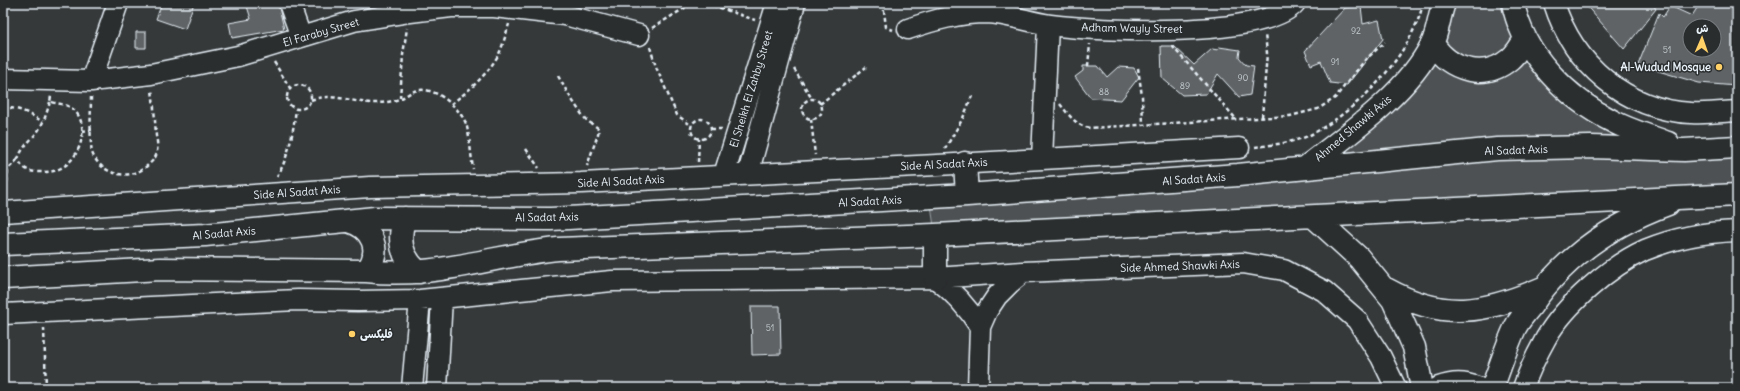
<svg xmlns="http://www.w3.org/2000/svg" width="1740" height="391" font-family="Delius,'Playpen Sans Arabic',sans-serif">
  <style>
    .green { fill: #4d5152; stroke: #9aa1a5 }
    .building { fill: #5f6365; stroke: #e8f1f8; fill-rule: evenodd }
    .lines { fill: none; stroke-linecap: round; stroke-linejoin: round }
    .minor-casing { stroke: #e8f1f8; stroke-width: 23 }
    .major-casing { stroke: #e8f1f8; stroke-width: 25 }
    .path { stroke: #e8f1f8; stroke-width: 2.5; stroke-dasharray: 4 3; stroke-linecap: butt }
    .minor { stroke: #2a2d2e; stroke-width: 20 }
    .major { stroke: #2a2d2e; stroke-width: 22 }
    .poi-dot { fill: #ffd166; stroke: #2a2d2e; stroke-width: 1.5 }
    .labels { text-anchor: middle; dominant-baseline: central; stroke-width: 3; stroke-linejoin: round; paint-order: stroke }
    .number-label { font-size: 9px; fill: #c6ced3 }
    .street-label { font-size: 11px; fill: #e8f1f8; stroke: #2a2d2e }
    .poi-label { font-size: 11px; font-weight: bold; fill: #e8f1f8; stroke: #2a2d2e; text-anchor: end }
  </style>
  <rect width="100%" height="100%" fill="#35393a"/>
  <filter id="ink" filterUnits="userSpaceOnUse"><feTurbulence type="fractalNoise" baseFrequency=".025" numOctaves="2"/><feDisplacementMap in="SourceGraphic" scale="8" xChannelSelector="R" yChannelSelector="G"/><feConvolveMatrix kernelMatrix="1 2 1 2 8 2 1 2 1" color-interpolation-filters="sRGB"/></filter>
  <g filter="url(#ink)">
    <!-- green -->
    <path class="green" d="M1444,3H1513L1539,60L1651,137L1737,147V195L935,235L930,197L1305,168L1408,79Z"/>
    <!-- building -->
    <path class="building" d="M162,3H194L185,29L156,19Z
      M246,3H278L284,29L232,38L229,23L251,19Z
      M1584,3H1652L1656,9L1624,49Z
      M1700,3H1737V20H1735L1737,86L1699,83L1638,65L1659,13L1663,17L1670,6L1692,16ZM1690,26H1714V50H1690Z
      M1361,6L1363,24L1379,20L1383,39L1347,85L1330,83L1321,61L1311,65L1305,51L1345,8Z
      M136,32H146V48H136Z
      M1161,46H1174L1194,65L1212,49L1218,50L1219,47L1240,50L1239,57L1246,65L1254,66L1250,95L1239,97L1218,74L1206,94L1182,95L1162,78Z
      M1083,66H1098L1107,77L1118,67L1134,68L1139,77L1121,100L1091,98L1075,77L1083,71Z
      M751,306H780L781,354L752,355Z"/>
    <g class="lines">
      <!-- minor casing -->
      <g class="minor-casing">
        <path id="minor" d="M289,3L301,37
          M1554,3C1573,64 1626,110 1691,113C1706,114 1722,112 1737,111
          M908,29C934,20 959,13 987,13C1008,14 1029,22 1050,25C1097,31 1265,39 1295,3
          M3,79L91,81L151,74L238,56L354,21L410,12L451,7H494L565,15L639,35
          M91,81L118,3
          M1042,159L1048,25
          M748,174L795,3
          M724,175L777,3
          M3,212L370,187L581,183L937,165L1239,148
          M935,278C954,292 968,308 980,327
          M3,314L298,300L358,301L420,300L612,281L935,278L1023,272L1243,263L1284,270L1324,291L1357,320L1381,357L1396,388
          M412,388L420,300
          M437,388L442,298
          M978,388L980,327L987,311L997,296L1010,283L1023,272
          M1523,388C1529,371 1537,354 1546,338C1565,305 1610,266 1645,250C1674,238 1706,232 1737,231"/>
      </g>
      <!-- major casing -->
      <g class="major-casing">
        <path id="major" d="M1513,3C1523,55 1568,99 1614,122C1631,131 1650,136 1668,143
          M1433,44C1450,70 1484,81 1510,59C1517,53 1521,46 1525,39
          M965,163L967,195
          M1305,168C1347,135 1408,93 1432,44C1438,32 1439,16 1444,3
          M1314,217L1359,258L1393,300L1414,347L1422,388
          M405,218C397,239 401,258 419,272
          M348,221C373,228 382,250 367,271
          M935,235V278
          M3,244L205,235L375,218L551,219L967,195L1238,175L1497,149L1591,147L1684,150L1737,147
          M3,278L160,269L367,271C433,279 494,255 558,249L935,235L1737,195
          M1386,289C1444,321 1484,313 1543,288
          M1439,388C1452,383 1465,383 1477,388
          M1492,388C1500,368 1506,347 1515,328C1519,320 1525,313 1531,306C1564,257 1613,224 1668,204"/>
      </g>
      <!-- path -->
      <path class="path" d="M706,3L755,20
        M883,3L886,27L893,30
        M3,4L4,3
        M652,28L693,3
        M3,31L6,36L3,53
        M1172,46L1236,119
        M650,47L656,67L677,115L692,126
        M274,62L290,88
        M1088,66L1090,44
        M1138,68L1142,96L1143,125
        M794,69L812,99
        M558,76C566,90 574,104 584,117C588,123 594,124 599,129L598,134L587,166
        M287 97a12 12 0 1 1 24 0a12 12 0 1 1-24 0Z
        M91,97C91,109 89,147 93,155C104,177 133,181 149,164C153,161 157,156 157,151C158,147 157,140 156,136C155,120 154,105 152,90
        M400,98L403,55L407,28
        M802 109a10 10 0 1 1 20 0a10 10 0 1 1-20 0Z
        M311,100C333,92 352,103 374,103C383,103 392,102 401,98C407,96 412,90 420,90C437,88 463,110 467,127C470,140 471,155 473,169
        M50,102C47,112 44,122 38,131C31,140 22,147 18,159C23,169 28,172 40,172C48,172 54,172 61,168C82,158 93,119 68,106C63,104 56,103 50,102L51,96
        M451,104C470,90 487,75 499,54C503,45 506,34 509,24
        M820,104L866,67
        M1060,104C1069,115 1076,126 1090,128L1290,116L1318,109L1335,98L1365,60L1385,42
        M3,108C19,107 30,114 43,122
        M1262,117L1267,53L1265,34
        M811,119L815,155
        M691 129a10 10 0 1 1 20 0a10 10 0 1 1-20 0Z
        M711,129H722
        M82,131L92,130
        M1255,147C1273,145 1298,142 1314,133C1356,109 1394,72 1414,29C1418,20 1422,12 1422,3
        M526,149L539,168
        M945,149L963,118L972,96
        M698,162L699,139
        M3,170L8,169L18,159
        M277,177C289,156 293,133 296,109
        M6,196L8,169
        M44,328L46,388"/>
      <!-- minor -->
      <use href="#minor" class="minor"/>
      <!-- major -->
      <use href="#major" class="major"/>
    </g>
  </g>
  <!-- markers -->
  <g class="poi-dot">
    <circle cx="1719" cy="67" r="4"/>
    <circle cx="352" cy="334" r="4"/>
  </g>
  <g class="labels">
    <!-- number labels -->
    <g class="number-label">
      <text x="1356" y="30">92</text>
      <text x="1667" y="49">51</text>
      <text x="1335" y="61">91</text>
      <text x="1243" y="77">90</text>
      <text x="1185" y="85">89</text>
      <text x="1104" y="91">88</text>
      <text x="770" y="327">51</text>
    </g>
    <!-- street labels -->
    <g class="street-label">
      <text transform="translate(1132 28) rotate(1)">Adham Wayly Street</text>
      <text transform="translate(321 32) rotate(-16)">El Faraby Street</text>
      <text transform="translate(751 89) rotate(-73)">El Sheikh El Zahby Street</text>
      <text transform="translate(1353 128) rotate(-40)">Ahmed Shawki Axis</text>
      <text transform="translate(1516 150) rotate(-2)">Al Sadat Axis</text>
      <text transform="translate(944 164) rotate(-3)">Side Al Sadat Axis</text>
      <text transform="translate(1194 179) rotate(-4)">Al Sadat Axis</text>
      <text transform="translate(621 181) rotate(-3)">Side Al Sadat Axis</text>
      <text transform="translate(297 192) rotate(-4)">Side Al Sadat Axis</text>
      <text transform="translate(870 201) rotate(-3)">Al Sadat Axis</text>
      <text transform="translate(547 217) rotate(-1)">Al Sadat Axis</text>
      <text transform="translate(224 233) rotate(-5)">Al Sadat Axis</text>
      <text transform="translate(1180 266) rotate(-2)">Side Ahmed Shawki Axis</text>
    </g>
    <!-- poi labels -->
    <g class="poi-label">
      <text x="1711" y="67">Al-Wudud Mosque</text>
      <text x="360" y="334" text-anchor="start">فليكسى</text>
    </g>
  </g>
  <!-- margin -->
  <rect width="1740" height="391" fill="none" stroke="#2a2d2e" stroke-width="16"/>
  <rect x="8" y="8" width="1724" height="375" fill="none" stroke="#e8f1f8" stroke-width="1.5" filter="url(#ink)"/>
  <!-- north arrow -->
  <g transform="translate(1702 38) rotate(2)"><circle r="19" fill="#2a2d2e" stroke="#767b7f"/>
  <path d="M0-3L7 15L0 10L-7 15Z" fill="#ffd166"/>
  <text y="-6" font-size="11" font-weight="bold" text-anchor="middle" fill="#e8f1f8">ش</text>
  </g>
</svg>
